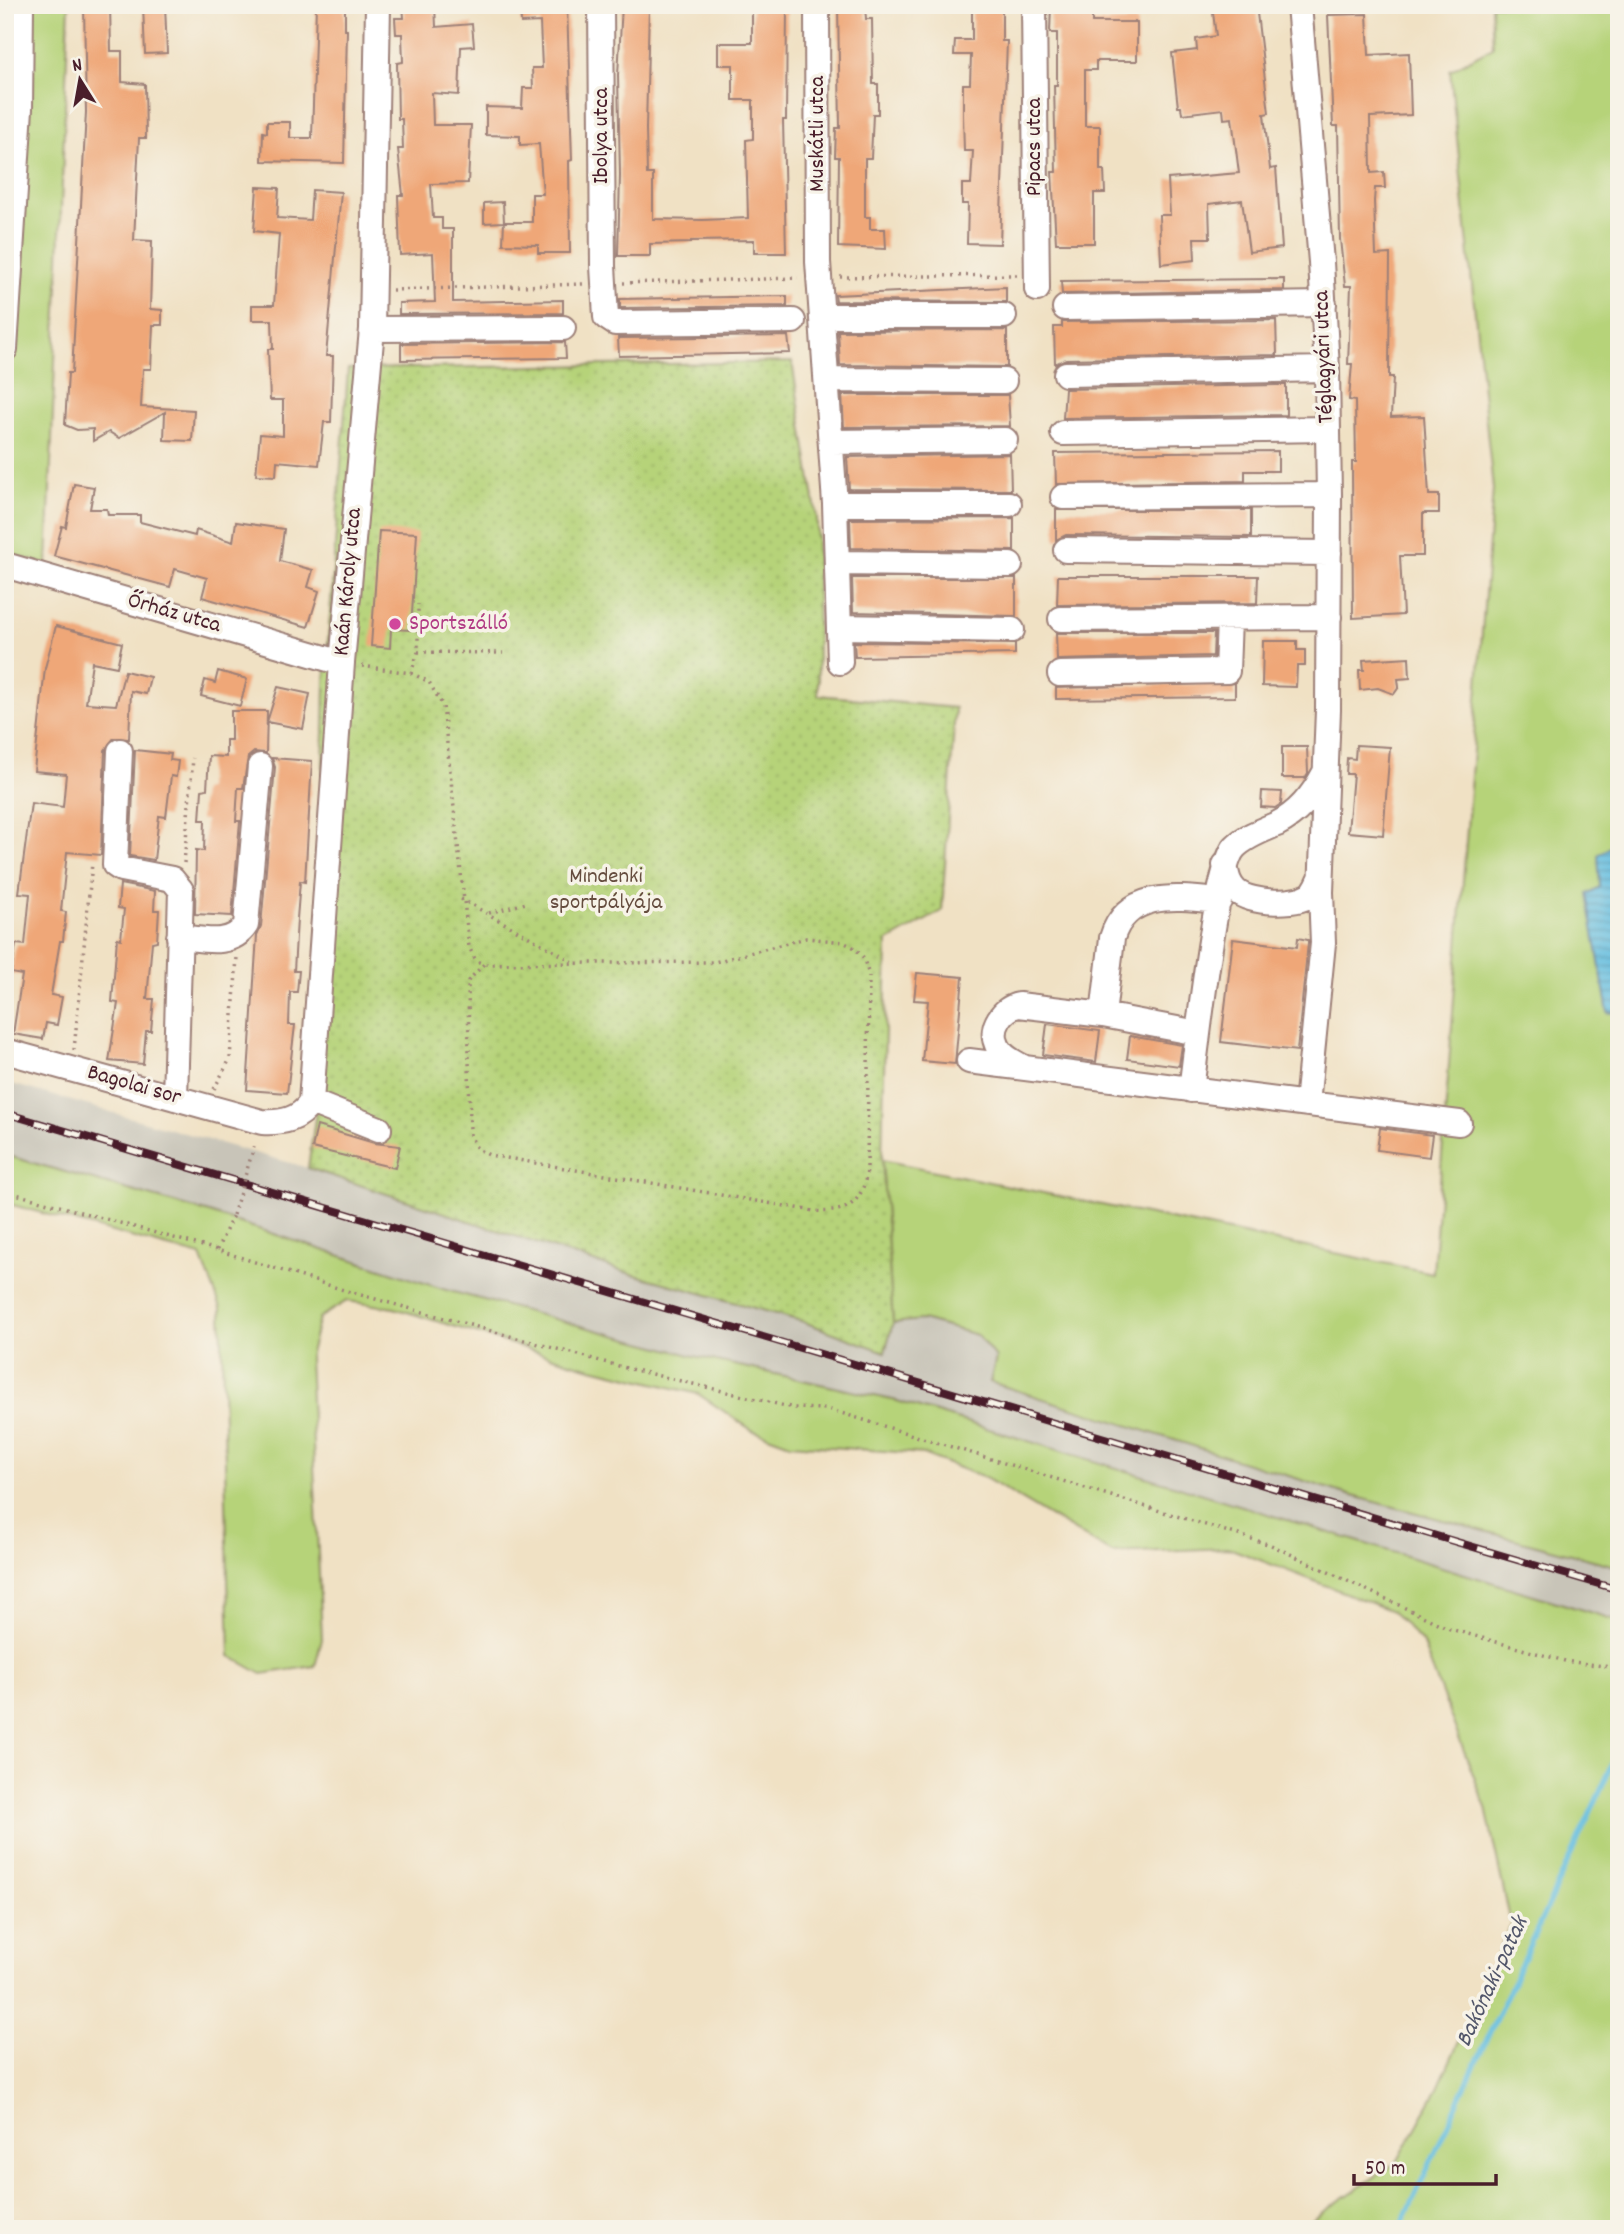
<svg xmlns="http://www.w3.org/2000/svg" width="1624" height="2234" font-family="Dekko,sans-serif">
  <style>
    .railway { fill: #c8c4b8 }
    .grass { fill: #b6d379; stroke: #807952; stroke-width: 2 }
    .park { fill: url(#park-dots); stroke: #807952; stroke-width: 2 }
    .water { fill: url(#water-rules); stroke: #566e86; stroke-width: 2 }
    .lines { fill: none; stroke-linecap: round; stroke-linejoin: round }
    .stream { stroke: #62bde0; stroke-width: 5 }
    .building { fill: #efa778 }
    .minor-casing { stroke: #9d8078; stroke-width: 28 }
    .path { stroke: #9d8078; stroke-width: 3.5; stroke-dasharray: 2 5; stroke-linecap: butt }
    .minor { stroke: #fff; stroke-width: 24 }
    .rail-casing { stroke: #4a1f2b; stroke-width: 8 }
    .rail { stroke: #f7f3e8; stroke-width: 5; stroke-dasharray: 16; stroke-linecap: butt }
    .path-bridge { stroke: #9d8078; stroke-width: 3.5; stroke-dasharray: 2 5; stroke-linecap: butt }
    .hotel-dot { fill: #d1479c; stroke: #f7f3e8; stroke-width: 2.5 }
    .labels { text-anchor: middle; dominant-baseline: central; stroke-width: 7; stroke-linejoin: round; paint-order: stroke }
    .street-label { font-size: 23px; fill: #4a1f2b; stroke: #f7f3e8 }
    .hotel-label { font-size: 23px; fill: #b23c85; stroke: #f7f3e8; text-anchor: start }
    .park-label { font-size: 23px; fill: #654c3e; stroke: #f7f3e8 }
    .water-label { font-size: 24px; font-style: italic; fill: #52566a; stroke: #f7f3e8 }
  </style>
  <defs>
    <pattern id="park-dots" width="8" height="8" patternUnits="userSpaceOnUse" patternTransform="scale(1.75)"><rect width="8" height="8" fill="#b6d379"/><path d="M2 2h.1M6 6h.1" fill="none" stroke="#9eb569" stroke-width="1.8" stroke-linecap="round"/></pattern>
    <pattern id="water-rules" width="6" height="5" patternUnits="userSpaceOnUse" patternTransform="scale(1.75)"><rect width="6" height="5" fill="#62bde0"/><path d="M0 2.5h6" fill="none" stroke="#5399b6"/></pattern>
  </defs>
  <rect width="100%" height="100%" fill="#f7f3e8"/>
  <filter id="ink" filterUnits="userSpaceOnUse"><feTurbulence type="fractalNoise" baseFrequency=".0143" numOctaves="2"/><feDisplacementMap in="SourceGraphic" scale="14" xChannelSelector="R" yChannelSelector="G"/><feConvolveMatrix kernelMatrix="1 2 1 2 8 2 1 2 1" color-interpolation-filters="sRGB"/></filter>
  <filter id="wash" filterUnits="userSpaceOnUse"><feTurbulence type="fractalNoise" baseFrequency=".00686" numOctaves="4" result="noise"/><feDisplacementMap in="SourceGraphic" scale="28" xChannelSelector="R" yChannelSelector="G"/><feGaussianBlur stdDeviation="1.57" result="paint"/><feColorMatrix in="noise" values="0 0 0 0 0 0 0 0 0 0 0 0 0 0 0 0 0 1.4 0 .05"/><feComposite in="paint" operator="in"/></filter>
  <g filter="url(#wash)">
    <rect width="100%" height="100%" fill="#f0e1c4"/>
    <!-- railway -->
    <path class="railway" d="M5,1082L308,1168L621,1271L801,1321L884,1351L893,1323L922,1320L977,1335L996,1358L990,1382L1349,1495L1619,1567V1621L897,1401L694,1356L446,1290L206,1212L5,1155Z"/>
    <!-- grass -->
    <path class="grass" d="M5,5H69L47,565L5,553Z
      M1491,5H1619V1567L1349,1495L990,1382L996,1358L977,1335L922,1320L893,1323L882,1160L1433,1273L1493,489L1450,70L1493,47Z
      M5,1155L206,1212L446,1290L694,1356L897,1401L1619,1621V2229H1297L1397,2162L1438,2088L1511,1924L1486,1808L1422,1642L1392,1611L1229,1548L1112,1553L985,1478L923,1454L790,1444L752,1430L698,1394L580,1365L394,1308L347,1301L319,1318L309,1357L322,1639L315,1666L262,1674L230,1656L221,1308L201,1256L5,1203Z"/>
    <!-- park -->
    <path class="park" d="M792,362L817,518L818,695L955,708L942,911L887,942L882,1160L893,1323L885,1352L801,1321L621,1271L308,1168L315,1119L325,683L348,369Z"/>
    <!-- water -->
    <path class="water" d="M1619,841V1012L1608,1013L1587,894L1600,887L1598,855Z"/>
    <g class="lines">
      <!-- stream -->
      <path class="stream" d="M1400,2229L1619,1750"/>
    </g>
    <g id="blocks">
      <!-- building -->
      <path class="building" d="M84,5H110L111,51H122V82L145,84L146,138H139L134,240L152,241L150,309L162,310V325H153L151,369H143L141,407L194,410L192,441L164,440L165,412L119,438L109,432L93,441V429L77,430L65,425L68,373H72L86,112Z
        M143,5H165L167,53L145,54Z
        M316,5H345V30H347L344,163L262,161L263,132L267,133V122H290V138H312Z
        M403,5H435L436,27L472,24L474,46L461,47L459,95L432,93L433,125H471L468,183L431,184L433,218H442V229H453V302L563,300V313L399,314V303L435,302L433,253L400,255L398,195H403L398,149H403L402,119H398L397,63L403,62L402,34H396L395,18H404Z
        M520,5H567L572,160L569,161L570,253H538V245L503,244L504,222H532V194H543L539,144L520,145V136L486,135V107L522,108L523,88H533L532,68H542L540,22L521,23Z
        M622,5H649L646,129L647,174H653V219L703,220L748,218L746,140L753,139V100H733V65H718V43H752V5H787L786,120H783L786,253H754V240L691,241V243L650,244V256H618L620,175L618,75Z
        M838,5H865L866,19H872L873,84H878V114H873L871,158H865V217H870V229H885L886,249L838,247L839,157H835L836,128H840Z
        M972,5H1002V41H1007L1000,244L967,243L968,204H962V184H971L973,151H964L963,115V84H970L971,55H954L955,40H972Z
        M1051,5H1092V22H1137V61H1096V70H1085V126H1100V170H1104L1105,193H1094V243H1056L1052,172H1056L1054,85H1057V33H1050Z
        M1212,5H1256L1269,113L1264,114L1270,169L1276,168L1282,248L1249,252L1242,200L1209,204L1210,238H1194L1195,260L1161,264L1159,215H1170L1168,179L1239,173L1232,118L1224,119L1223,109L1182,114L1181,107H1178L1172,53L1197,50L1196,39L1216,36Z
        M1367,14L1369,55L1409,53L1411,115L1370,117L1371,173L1384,172L1385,188H1375L1374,201L1376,255L1390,254L1389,377H1393L1391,417L1424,416L1429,495H1439V513H1423V556H1400L1403,615L1353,618L1352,462H1356L1355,401L1349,400L1352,364H1348L1351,286H1345L1340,239L1338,126H1333L1328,15Z
        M257,187L279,188L277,218L310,220L312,190L341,192L326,356H333L331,422H324L319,465L277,461L276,476L256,475L260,434L283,436V400H270L268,349H273L272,320H252V305H274L279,234L254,231Z
        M503,202L504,222L484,223V203Z
        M1284,279V290L1062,294L1061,281Z
        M1006,287V302L836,301L835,295Z
        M787,296V306L620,308V299Z
        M1276,320L1277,355L1066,359L1055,364L1054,327H1062V322Z
        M1007,330V367L840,365L838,331Z
        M788,336L790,353L619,356L618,338Z
        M565,342L566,358L401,360V344Z
        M1277,385H1286V415L1063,418L1065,389Z
        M842,395H1008L1010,426L844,427Z
        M1278,451V471H1245V481L1056,484L1055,453Z
        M1010,454L1011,490L849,489L847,457Z
        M74,484L94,487L90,509H107L108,515H140V522L195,536L196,530L233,542L236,522L284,529L280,561L313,570L308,587L319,591L308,627L202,597L207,578L175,569L170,587L54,556L62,526L66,527Z
        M1056,510H1251V537L1066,535L1056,540Z
        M1014,518V551L851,548L850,519Z
        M379,531L417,533L411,630L391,629L390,648L371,646Z
        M1058,576H1258L1257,603L1057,605Z
        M852,578H1016V616L853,612Z
        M56,626L122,643L117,667L92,662L86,703L116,705L125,671L150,677L146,694L131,691L129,739L114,738L105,750L101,855L67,852L61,911L66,912L63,941H60L51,995L62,997L57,1025L46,1023L43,1039L13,1034L22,975L11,973L16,944L25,945L30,894L19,893L31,803L63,807L66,774L34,771L45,668Z
        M1056,633H1214L1213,656L1057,660Z
        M1263,641H1297V650H1305V666H1297L1296,687L1262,686Z
        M854,642L1015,644V654L855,657Z
        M1409,657L1410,678L1398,679L1399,687L1394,694L1378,688L1360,690L1359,670H1364L1363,660Z
        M218,671L247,679L240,706L201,696L205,680L215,683Z
        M1235,683V697L1056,699V688Z
        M278,687L310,694L303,729L267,722Z
        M231,711H267L266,753L254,752L248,757L243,788H238L236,821H240L232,916L195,914L196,850L204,851L205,820H200L202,790L207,789L209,756L226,757V740H231Z
        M1356,745L1390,747L1383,835L1348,832L1353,774H1346L1347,758L1355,759Z
        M1282,747H1307L1308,773L1305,778H1282Z
        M135,750L171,754L170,760L178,761L176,777L171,776L166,817L159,816L154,860L130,856Z
        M272,758L312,761L305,882L300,881L297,919L294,971H299L297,992H290L289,1025H295L287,1093L247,1090L257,935L261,926L275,767Z
        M1262,791L1282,792L1281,804L1275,808L1261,807Z
        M120,884L155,891L154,910H159L157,941L152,942L147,999H154L151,1031H146L143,1064L109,1061L118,1003L112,1002L117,938L121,939L124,909L118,908Z
        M1298,938L1308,940V943L1297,1051L1221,1042L1233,939L1297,947Z
        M917,973L963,977L955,1064L922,1061L928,1001L914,1000Z
        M1047,1024L1100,1031L1096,1062L1043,1055Z
        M1130,1036L1182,1045L1179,1066L1127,1059Z
        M317,1126L374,1143L400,1146L395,1168L312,1148Z
        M1380,1128L1432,1135L1429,1157L1377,1150Z"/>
    </g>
  </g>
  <g filter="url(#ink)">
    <use href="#blocks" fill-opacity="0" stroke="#9d8078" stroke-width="2"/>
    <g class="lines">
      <!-- minor casing -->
      <g class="minor-casing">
        <path id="minor" d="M601,5L603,266L606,317L615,323L793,321
          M817,5L818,262L835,504L840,662
          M1034,5L1037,289
          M1299,5L1321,262L1327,369L1329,495L1328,710L1321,892L1323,943L1307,1104
          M1065,308L1324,304
          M823,316H1004
          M372,329L563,328
          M5,349L20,109L21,5
          M1066,374L1327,369
          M827,380L1004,381
          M1063,433L1328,429
          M831,442L1005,440
          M1063,497L1329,495
          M835,504H1009
          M1066,550L1329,553
          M838,563L1010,565
          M5,565L342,663
          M1061,619L1329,617
          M840,627L1012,630
          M1060,674L1227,671L1229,619
          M120,751L115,865L121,869L172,879L181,890L175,1098
          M1225,865C1227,875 1228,884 1236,891C1252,904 1297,906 1313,893C1316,889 1319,883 1321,878
          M179,937C202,939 231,948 246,925L260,766
          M1103,1015L1112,938C1127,889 1178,897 1219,901
          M5,1051L262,1122C282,1123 300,1120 311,1102L342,663L372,329L378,5
          M969,1061L1459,1123
          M1023,1067C1013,1062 1001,1056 997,1045C989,1027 1003,1008 1019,1005L1103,1015L1198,1033
          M1191,1090C1196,1053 1216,866 1235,847C1246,836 1263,830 1277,824C1299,813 1313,795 1324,774
          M311,1102L379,1129"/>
      </g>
      <!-- path -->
      <path class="path" d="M840,277L1018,275
        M623,283L798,278
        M392,290L584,284
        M418,652L503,653
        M362,666L411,673L418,652V604
        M411,673L429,682L443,706L469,947L476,961L484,964L468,981L470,1135L477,1149L489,1155L814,1211C847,1214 863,1203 867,1170L869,975L863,957L855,948L843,942L806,938L715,962L484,964
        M184,863L193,758
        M461,899L572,961
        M489,913L526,903
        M74,1050L92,863
        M214,1089L230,1059L237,957
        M5,1191L217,1250L350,1292L626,1368L794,1408L828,1409L1271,1545L1450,1629L1565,1661L1619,1668
        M217,1250L233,1215"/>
      <!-- minor -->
      <use href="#minor" class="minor"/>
      <!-- rail casing -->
      <g class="rail-casing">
        <path id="rail" d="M5,1113L1619,1590"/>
      </g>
      <!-- rail -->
      <use href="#rail" class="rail"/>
      <!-- path-bridge -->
      <path class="path-bridge" d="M233,1215L254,1147"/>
    </g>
  </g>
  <!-- markers -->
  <circle class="hotel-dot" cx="395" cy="624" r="7"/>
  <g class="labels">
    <!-- street labels -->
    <g class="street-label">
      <text transform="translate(818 134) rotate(-90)">Muskátli utca</text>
      <text transform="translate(602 136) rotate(-90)">Ibolya utca</text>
      <text transform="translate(1035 147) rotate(-90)">Pipacs utca</text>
      <text transform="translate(1325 357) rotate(-92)">Téglagyári utca</text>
      <text transform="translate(349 582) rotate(-85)">Kaán Károly utca</text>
      <text transform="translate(174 614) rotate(16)">Őrház utca</text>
      <text transform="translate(134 1086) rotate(16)">Bagolai sor</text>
    </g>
    <!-- hotel labels -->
    <g class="hotel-label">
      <text x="409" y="624">Sportszálló</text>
    </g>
    <!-- park labels -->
    <g class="park-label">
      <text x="606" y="877">Mindenki<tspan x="606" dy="26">sportpályája</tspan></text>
    </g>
    <!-- water labels -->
    <g class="water-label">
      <text transform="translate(1493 1982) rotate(-65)">Bakónaki-patak</text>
    </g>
  </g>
  <!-- margin -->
  <rect width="1624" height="2234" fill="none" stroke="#f7f3e8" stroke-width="28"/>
  <!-- north arrow -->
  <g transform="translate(80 80) rotate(349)" stroke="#f7f3e8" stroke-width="5" paint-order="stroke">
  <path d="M0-5L12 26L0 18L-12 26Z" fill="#4a1f2b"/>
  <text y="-10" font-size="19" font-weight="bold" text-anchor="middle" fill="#4a1f2b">N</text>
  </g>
  <!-- scale -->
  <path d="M1354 2174v10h142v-10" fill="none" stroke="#4a1f2b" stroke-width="3.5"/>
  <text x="1365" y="2174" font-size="21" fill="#4a1f2b" stroke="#f7f3e8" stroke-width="5" paint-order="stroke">50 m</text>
</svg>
